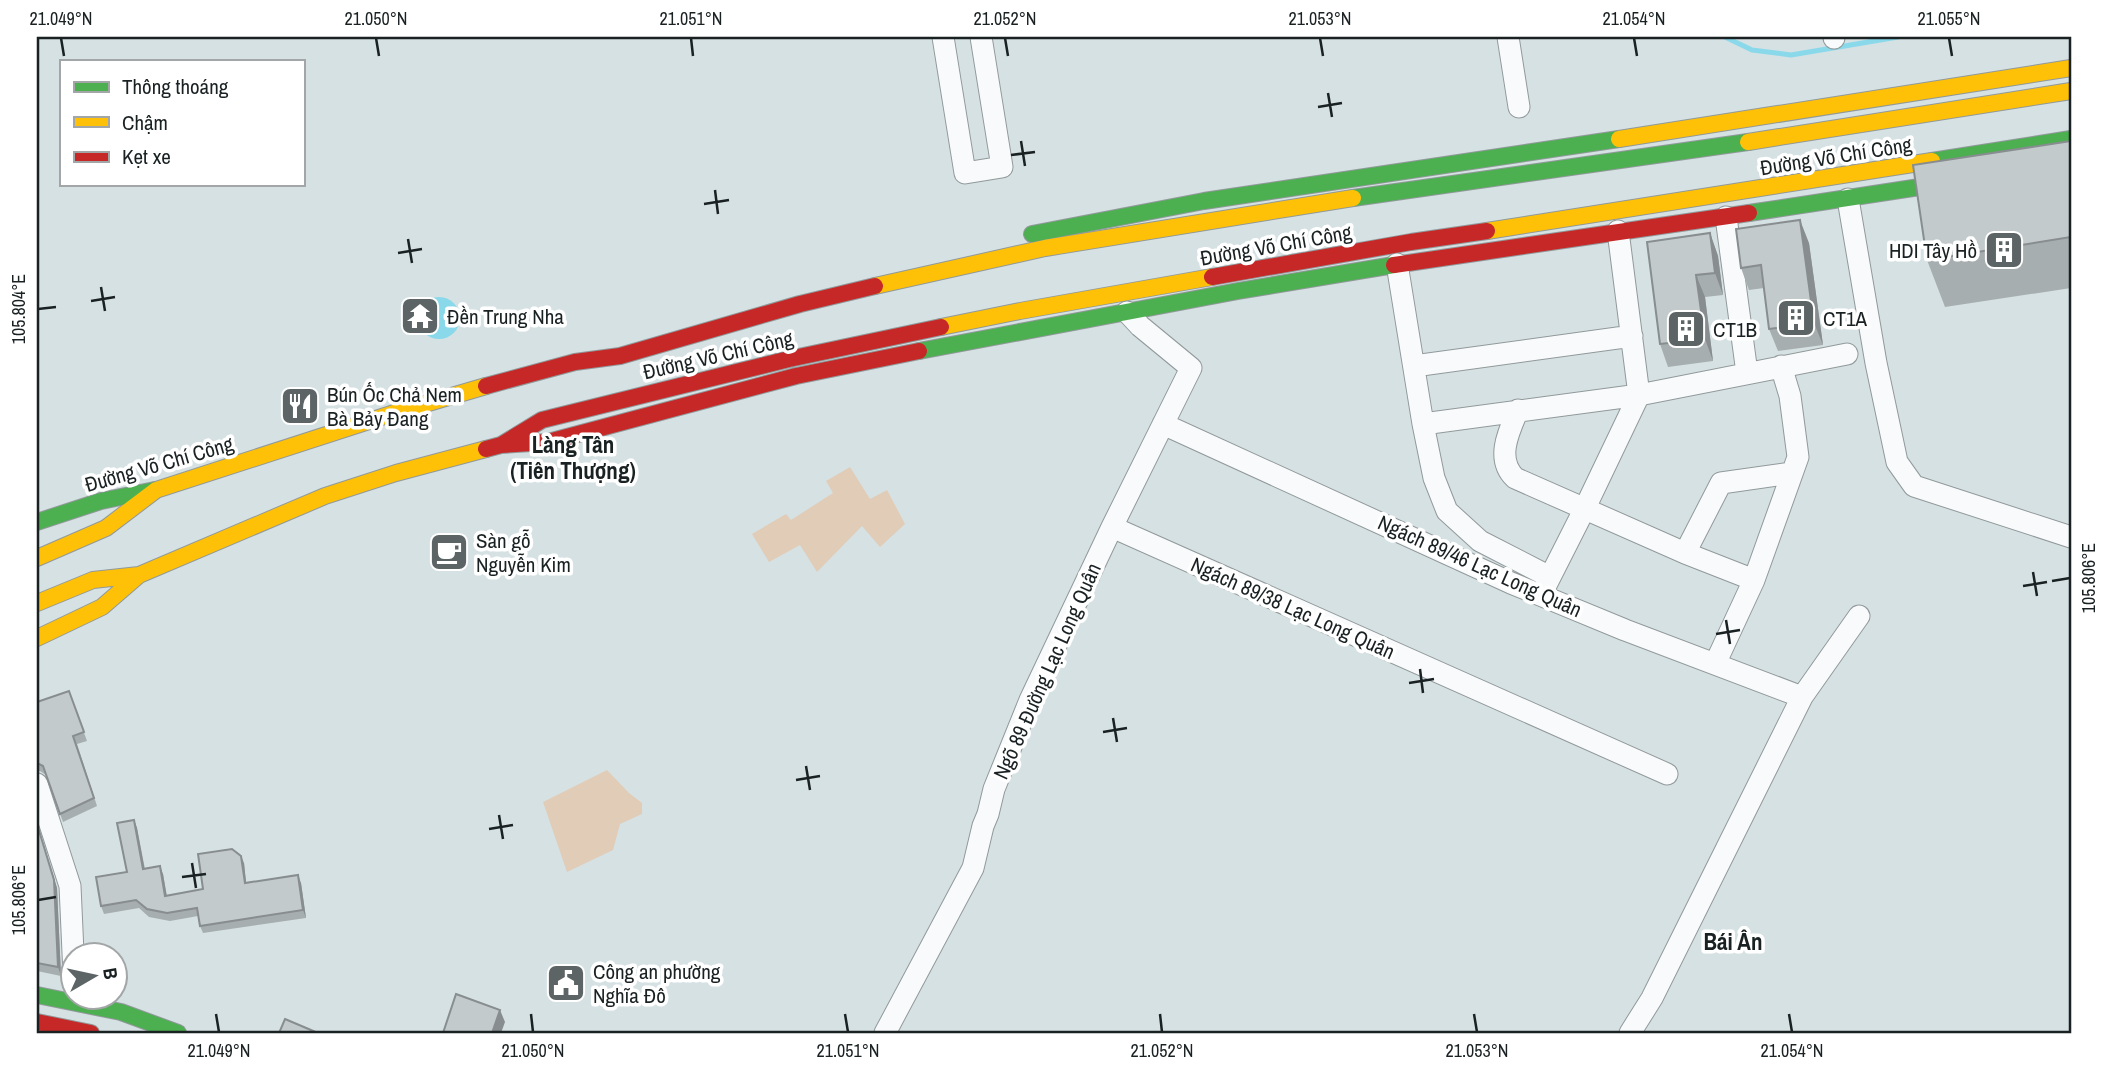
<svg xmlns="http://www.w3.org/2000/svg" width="2108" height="1070" font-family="'Archivo Narrow',sans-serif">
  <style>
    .green { fill: #e0ccb7 }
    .water { fill: #89d9ea }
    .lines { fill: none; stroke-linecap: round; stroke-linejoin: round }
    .stream { stroke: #89d9ea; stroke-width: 5 }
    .street-casing { stroke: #91999a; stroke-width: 23 }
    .fast-casing { stroke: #91999a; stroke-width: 18 }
    .slow-casing { stroke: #91999a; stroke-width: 18 }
    .jam-casing { stroke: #91999a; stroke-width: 18 }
    .street { stroke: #f9fafb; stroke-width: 21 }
    .fast { stroke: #4caf50; stroke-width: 16 }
    .slow { stroke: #ffc107; stroke-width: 16 }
    .jam { stroke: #c62828; stroke-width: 16 }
    .wall { fill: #a7aeaf }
    .shaded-wall { fill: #888d8f }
    .building { fill: #c2cacc; stroke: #888d8f; stroke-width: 2 }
    .ticks { fill: none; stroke: #1a2123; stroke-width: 2.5 }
    .labels { text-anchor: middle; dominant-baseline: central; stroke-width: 7; stroke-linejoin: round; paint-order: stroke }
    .street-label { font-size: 21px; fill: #1a2123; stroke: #fff }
    .poi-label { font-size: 21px; fill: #1a2123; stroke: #fff; text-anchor: start }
    .neighbourhood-label { font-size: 23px; font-weight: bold; fill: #1a2123; stroke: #fff }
    .neatline { fill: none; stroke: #1a2123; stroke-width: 2.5 }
    .ticks-label { font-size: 18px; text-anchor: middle; fill: #1a2123 }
  </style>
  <rect width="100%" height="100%" fill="#d6e1e3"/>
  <!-- green -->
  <path class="green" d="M850,467L870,499L887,490L905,524L880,547L862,526L817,572L800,545L769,562L752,534L786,514L791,520L833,493L826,481Z
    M607,770L629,793L642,803V814L620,824L613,850L567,872L543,802Z"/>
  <!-- water -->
  <path class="water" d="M418 318a21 21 0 1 1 42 0a21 21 0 1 1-42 0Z"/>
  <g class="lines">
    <!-- stream -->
    <path class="stream" d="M1725,37L1752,50L1791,55L1898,37"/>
    <!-- street casing -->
    <g class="street-casing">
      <path id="street" d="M943,37L965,173L1002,167L981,37
        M1508,37L1519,107
        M1834,37V38
        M1848,199L1876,363L1897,462L1914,486L2071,537
        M1726,217L1747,373
        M1397,264L1423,424L1434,478L1447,511L1480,541L1550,577
        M1414,366L1632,336
        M1518,410C1509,431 1495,459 1515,478L1685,553L1754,580
        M1163,424L1511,583L1625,630L1802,697
        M1423,424L1639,395L1847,354
        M1112,527L1667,774
        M1685,553L1721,483L1792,473
        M1541,595L1584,510L1639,395L1618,231
        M1715,664L1754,580L1798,457L1790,396L1781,366
        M37,784L70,886L74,975
        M885,1033L973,868L983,826L988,814L994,789L1030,700L1112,527L1191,368L1140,326L1127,312
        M1630,1033L1652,998L1802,697L1859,616"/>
    </g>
    <!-- fast casing -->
    <g class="fast-casing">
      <path id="fast" d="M1932,161L2071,139
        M1353,198L1748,142
        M1749,213L1959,181
        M1032,234L1204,201L1619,139
        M919,351L1238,291L1394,265
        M37,522L101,501L155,490
        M37,995L121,1012L178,1033"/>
    </g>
    <!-- slow casing -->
    <g class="slow-casing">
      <path id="slow" d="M1619,139L2071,68
        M1748,142L2071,91
        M1487,231L1932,161
        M875,286L1045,248L1353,198
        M941,327L1020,311L1212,277
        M37,558L106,528L156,490L394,413L486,386
        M37,603L93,580L139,575L325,496L396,473L486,449
        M37,638L102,607L139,575"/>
    </g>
    <!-- jam casing -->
    <g class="jam-casing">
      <path id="jam" d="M1394,265L1749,213
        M1212,277L1411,242L1487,231
        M486,386L575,362L620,356L800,304L875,286
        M501,445L548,442L796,376L919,351
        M486,449L501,445L542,420L789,359L941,327
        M37,1022L91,1033"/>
    </g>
    <!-- street -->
    <use href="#street" class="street"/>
    <!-- fast -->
    <use href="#fast" class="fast"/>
    <!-- slow -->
    <use href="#slow" class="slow"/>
    <!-- jam -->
    <use href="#jam" class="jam"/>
  </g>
  <!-- wall -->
  <path class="wall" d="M2071,141V288L1945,307L1927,260Z
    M1710,233L1718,256L1723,295L1705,297L1713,361L1668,367L1660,344Z
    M1809,243L1823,345L1778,351L1769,329L1764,288L1749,290L1741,268Z
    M69,691L87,741L77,744L97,806L63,822L46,775L40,771H37V702Z
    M134,820L137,828L145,869L163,874L167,896L203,889L244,863L246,883H301L306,918L203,933L200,926L198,916L170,921L149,917L139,908L104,914L101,906L127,872Z
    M37,823L57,888L61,976L37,971Z"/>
  <!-- shaded-wall -->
  <path class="shaded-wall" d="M1800,220L1809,243L1823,345L1814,323Z
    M1710,233L1718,256L1723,295L1715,273Z
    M1696,275L1705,297L1713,361L1705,339Z
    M134,820L137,828L146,877L143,869Z
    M37,823L57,888L61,976L58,967Z
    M241,856L244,863L247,891L245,883Z
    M160,866L163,874L168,904L165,896Z
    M298,875L301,883L306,918L303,910Z
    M500,1010L505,1022L501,1033H492Z"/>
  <!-- building -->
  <path class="building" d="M2071,141V237L1927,260L1913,165Z
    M1800,220L1814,323L1769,329L1761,265L1741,268L1736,229Z
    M1710,233L1715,273L1696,275L1705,339L1660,344L1647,242Z
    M69,691L84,732L73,736L94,798L60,814L43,766L37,763V702Z
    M134,820L143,869L160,866L165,896L203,889L198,854L232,849L241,856L245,883L298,875L303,910L200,926L197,908L167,913L147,909L136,900L101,906L96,877L127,872L117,823Z
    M37,824L54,880L58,967L37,963Z
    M456,994L500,1010L492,1033H443Z
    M285,1019L318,1033H279Z"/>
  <!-- ticks -->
  <path class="ticks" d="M61,38L64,56M376,38L379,56M691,38L693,56M1005,38L1008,56M1320,38L1323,56M1634,38L1637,56M1949,38L1952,56M1328,93L1332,117M1318,107L1342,103M1021,141L1025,166M1011,155L1035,152M715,190L718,214M704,204L729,200M408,239L412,263M398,253L422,249M101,287L105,311M91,301L115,297M38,309L56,307M2033,572L2037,596M2052,581L2070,578M2023,586L2047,582M1726,620L1730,644M1716,634L1740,630M1420,669L1423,693M1409,683L1434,679M1113,718L1117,742M1103,732L1127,728M806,766L810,790M796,780L820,776M499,815L503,839M489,829L513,825M192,863L196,888M182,877L206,874M38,900L56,897M216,1014L219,1032M531,1014L533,1032M845,1014L848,1032M1160,1014L1162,1032M1474,1014L1477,1032M1789,1014L1792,1032"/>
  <!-- icons -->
  <defs>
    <g id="building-square" transform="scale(2.0125)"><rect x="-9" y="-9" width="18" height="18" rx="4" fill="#5c6466" stroke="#fff"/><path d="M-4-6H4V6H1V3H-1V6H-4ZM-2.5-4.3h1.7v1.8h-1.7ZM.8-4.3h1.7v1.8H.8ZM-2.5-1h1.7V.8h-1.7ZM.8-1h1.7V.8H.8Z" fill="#fff"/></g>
    <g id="temple-square" transform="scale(2.0125)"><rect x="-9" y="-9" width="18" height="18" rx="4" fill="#5c6466" stroke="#fff"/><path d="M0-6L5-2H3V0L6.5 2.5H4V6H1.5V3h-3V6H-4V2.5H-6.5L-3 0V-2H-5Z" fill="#fff"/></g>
    <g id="restaurant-square" transform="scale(2.0125)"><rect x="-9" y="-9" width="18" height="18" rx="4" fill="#5c6466" stroke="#fff"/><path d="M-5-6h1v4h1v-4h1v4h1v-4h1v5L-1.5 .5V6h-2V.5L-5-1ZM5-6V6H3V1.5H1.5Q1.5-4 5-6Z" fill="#fff"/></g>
    <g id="cafe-square" transform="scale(2.0125)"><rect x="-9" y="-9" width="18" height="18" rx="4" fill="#5c6466" stroke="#fff"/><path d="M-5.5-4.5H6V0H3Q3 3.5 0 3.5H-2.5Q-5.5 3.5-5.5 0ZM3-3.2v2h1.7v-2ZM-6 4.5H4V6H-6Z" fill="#fff"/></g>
    <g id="civic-square" transform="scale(2.0125)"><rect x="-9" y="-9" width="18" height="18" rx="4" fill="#5c6466" stroke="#fff"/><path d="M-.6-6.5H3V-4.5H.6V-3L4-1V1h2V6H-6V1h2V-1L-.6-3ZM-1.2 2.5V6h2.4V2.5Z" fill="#fff"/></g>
  </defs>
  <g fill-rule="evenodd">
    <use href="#building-square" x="2004" y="250"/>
    <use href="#temple-square" x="420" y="316"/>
    <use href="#building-square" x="1796" y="318"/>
    <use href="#building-square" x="1686" y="329"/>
    <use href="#restaurant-square" x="300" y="406"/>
    <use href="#cafe-square" x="449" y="552"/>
    <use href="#civic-square" x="566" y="983"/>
  </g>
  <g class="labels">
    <!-- street labels -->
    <g class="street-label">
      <text transform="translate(1836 156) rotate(-9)">Đường Võ Chí Công</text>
      <text transform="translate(1276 245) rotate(-10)">Đường Võ Chí Công</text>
      <text transform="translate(718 355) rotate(-13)">Đường Võ Chí Công</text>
      <text transform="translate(159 464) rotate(-16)">Đường Võ Chí Công</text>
      <text transform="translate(1480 566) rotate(24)">Ngách 89/46 Lạc Long Quân</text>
      <text transform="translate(1293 608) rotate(24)">Ngách 89/38 Lạc Long Quân</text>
      <text transform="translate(1047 671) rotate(-66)">Ngõ 89 Đường Lạc Long Quân</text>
    </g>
    <!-- poi labels -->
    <g class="poi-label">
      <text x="1977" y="250" text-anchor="end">HDI Tây Hồ</text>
      <text x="447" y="316">Đền Trung Nha</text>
      <text x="1823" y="318">CT1A</text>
      <text x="1713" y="329">CT1B</text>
      <text x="327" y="394">Bún Ốc Chả Nem<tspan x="327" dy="24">Bà Bảy Đang</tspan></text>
      <text x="476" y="540">Sàn gỗ<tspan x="476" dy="24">Nguyễn Kim</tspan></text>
      <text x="593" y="971">Công an phường<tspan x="593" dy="24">Nghĩa Đô</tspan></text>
    </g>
    <!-- neighbourhood labels -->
    <g class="neighbourhood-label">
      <text x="573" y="444">Làng Tân<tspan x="573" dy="26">(Tiên Thượng)</tspan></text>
      <text x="1733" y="941">Bái Ân</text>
    </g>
  </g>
  <!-- border -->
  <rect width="2108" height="1070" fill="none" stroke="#ffffff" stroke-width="77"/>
  <!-- legend -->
  <rect x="60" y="60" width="245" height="126" fill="#ffffff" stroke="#a3a6a7" stroke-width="2"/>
  <rect x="74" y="82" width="35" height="10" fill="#4caf50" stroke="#a3a6a7" stroke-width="2"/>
  <text x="122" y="94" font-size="21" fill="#1a2123">Thông thoáng</text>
  <rect x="74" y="117" width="35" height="10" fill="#ffc107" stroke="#a3a6a7" stroke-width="2"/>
  <text x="122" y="130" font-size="21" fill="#1a2123">Chậm</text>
  <rect x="74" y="152" width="35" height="10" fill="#c62828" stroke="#a3a6a7" stroke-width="2"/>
  <text x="122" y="164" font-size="21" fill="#1a2123">Kẹt xe</text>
  <!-- north arrow -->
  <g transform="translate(94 976) rotate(81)"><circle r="33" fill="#ffffff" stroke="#a3a6a7" stroke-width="2"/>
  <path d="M0-5L12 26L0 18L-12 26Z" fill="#5c6466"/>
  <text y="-10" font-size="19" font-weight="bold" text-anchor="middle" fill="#1a2123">B</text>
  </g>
  <rect x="38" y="38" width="2032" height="994" class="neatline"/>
  <g class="ticks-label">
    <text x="61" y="25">21.049°N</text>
    <text x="376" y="25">21.050°N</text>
    <text x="691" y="25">21.051°N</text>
    <text x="1005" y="25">21.052°N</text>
    <text x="1320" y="25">21.053°N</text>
    <text x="1634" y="25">21.054°N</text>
    <text x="1949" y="25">21.055°N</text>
    <text transform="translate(19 309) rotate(-90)" y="6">105.804°E</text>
    <text transform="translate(2089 578) rotate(-90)" y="6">105.806°E</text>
    <text transform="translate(19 900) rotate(-90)" y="6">105.806°E</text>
    <text x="219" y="1057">21.049°N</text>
    <text x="533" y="1057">21.050°N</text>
    <text x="848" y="1057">21.051°N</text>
    <text x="1162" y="1057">21.052°N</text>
    <text x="1477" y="1057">21.053°N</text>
    <text x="1792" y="1057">21.054°N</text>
  </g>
</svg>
